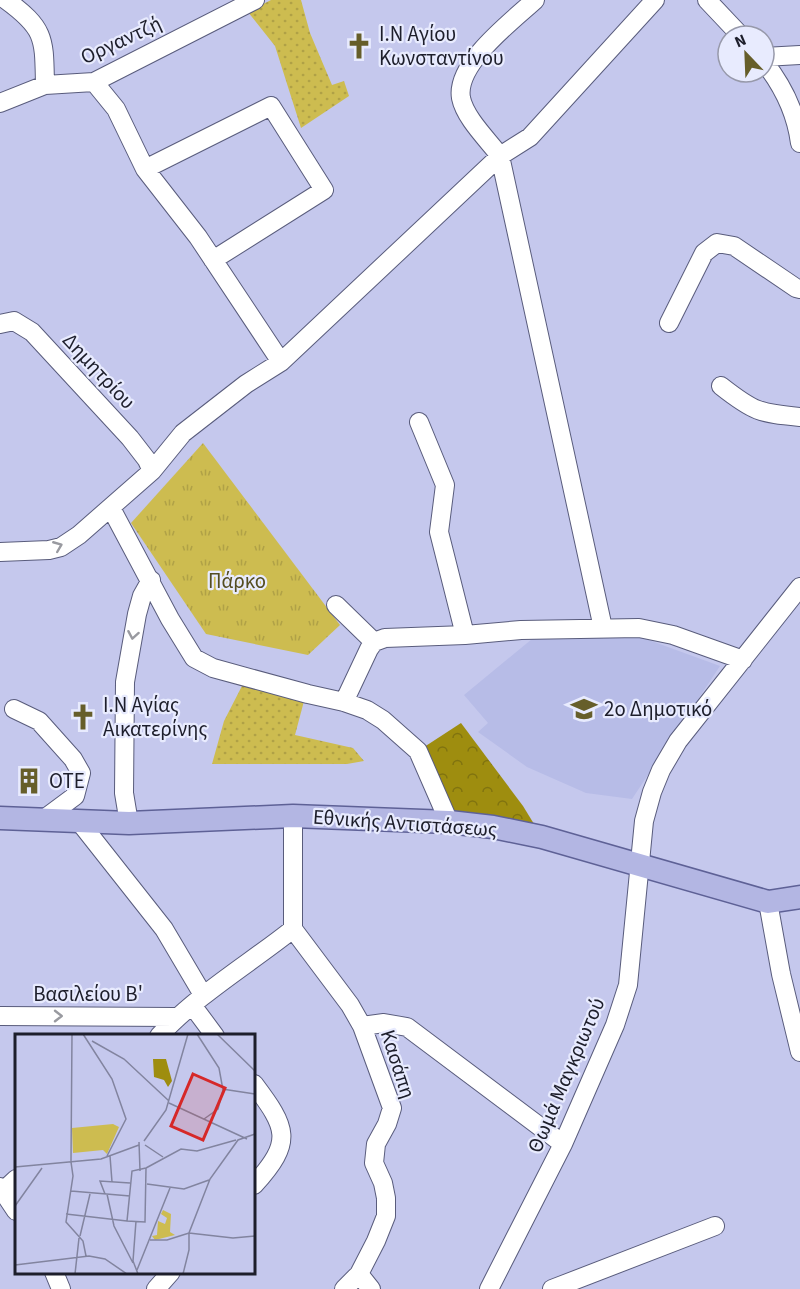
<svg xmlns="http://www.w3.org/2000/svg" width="800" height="1289" font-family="'Source Sans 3',sans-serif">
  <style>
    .built { fill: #b7bce7 }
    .grass { fill: url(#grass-dots) }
    .forest { fill: url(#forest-crowns) }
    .park { fill: url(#park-tufts) }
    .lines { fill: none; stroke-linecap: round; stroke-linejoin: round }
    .minor-casing { stroke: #595c7c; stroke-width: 20 }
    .major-casing { stroke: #5e6196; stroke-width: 25 }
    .minor { stroke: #fff; stroke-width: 18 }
    .major { stroke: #b3b6e3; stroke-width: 22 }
    .oneway { stroke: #999aa0 }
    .labels { text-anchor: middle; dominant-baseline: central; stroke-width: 4.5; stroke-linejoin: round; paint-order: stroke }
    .poi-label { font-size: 21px; fill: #1d1e2b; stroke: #e8ebfe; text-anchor: start }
    .street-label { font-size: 21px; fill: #1d1e2b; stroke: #e8ebfe }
    .park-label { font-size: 21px; fill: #544d21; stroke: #e8ebfe }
    .inset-road { fill: none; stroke: #82849f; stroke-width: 1.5 }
    .view { fill: #d62828; fill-opacity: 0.15; stroke: #d62828; stroke-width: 3 }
    .inset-edge { fill: none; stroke: #1d1e2b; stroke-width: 3 }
  </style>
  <defs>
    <pattern id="grass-dots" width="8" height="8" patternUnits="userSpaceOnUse" patternTransform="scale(1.5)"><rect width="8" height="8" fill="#cdbc50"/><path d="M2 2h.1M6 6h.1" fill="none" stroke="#b0a146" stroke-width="1.8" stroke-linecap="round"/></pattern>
    <pattern id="forest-crowns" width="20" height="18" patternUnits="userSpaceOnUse" patternTransform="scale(1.5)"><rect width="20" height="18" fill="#9e8d0f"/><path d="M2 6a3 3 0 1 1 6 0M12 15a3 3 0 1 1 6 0" fill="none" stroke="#80730f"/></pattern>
    <pattern id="park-tufts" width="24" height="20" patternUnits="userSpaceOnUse" patternTransform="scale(1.5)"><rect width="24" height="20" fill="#cdbc50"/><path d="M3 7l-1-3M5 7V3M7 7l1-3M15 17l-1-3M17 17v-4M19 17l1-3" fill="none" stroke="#b0a146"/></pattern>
  </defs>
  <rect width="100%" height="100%" fill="#c5c8ed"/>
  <!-- built -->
  <path class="built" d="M635,635L720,666L632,799L586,793L527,767L478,732L488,723L464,695L532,639Z"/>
  <!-- grass -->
  <path class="grass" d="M271,0H301L310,33L332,85L344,81L349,96L301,128L275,46L248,12Z
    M244,682L304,701L295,735L353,748L364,761L347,764H212L224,721Z"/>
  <!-- forest -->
  <path class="forest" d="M461,723L523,806L542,837L449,822L418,751Z"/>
  <!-- park -->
  <path class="park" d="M203,443L340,625L308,655L206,634L131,523Z"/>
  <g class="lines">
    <!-- minor casing -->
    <g class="minor-casing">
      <path id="minor" d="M6,0C46,29 44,39 45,85
        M535,0C512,21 455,64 461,98C465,118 488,140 500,156L603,628
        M707,0L741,36
        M764,57L800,55
        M764,62C783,86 796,112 800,143
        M94,82L116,109L145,169L198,237L281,362
        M0,103L45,85L94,82L255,0
        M145,169L271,106L324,190L213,260
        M669,323L704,253L717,243L734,246L796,288L800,289
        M0,324L14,321L32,332L130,438L147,460L152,471
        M721,386C754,412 759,413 800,417
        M419,422L445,485L439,532L465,635
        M111,508L170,619L194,658L213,668L308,694L344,702L367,710L383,720L418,751L449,822
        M0,552L49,550L61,547L79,535L152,471L183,433L246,384L281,362L500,156L530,137L655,0
        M336,605L374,642
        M344,702L369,649L374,642L385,638L465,635L521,630L639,628L673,635L743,660
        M14,709L39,721L73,759L81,773L75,796L44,819
        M78,820L164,929L203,995
        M129,823L124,793L125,682L137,614L142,596L151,580
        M768,902L781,974L800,1052
        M293,929L350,1005L362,1026L392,1108L387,1124L376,1144L374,1163L383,1183L386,1198V1216L376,1241L359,1274L344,1289
        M192,1005L215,1036
        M0,1016L175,1017
        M362,1026L384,1023L407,1027L563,1144
        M159,1036C198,994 249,964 293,929V816
        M254,1084C287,1128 294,1141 254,1185
        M0,1187L16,1211
        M0,1194L16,1179
        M54,1272L61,1289
        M359,1274L371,1289
        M156,1289L171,1272
        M489,1289L563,1144L615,1025L628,985L644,821L652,792L661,770L678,741L800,587
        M552,1289L715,1226"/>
    </g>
    <!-- major casing -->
    <g class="major-casing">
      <path id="major" d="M0,818L129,823L293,816L449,822L493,827L542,837L768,902L800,897"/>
    </g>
    <!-- minor -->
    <use href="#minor" class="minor"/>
    <!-- major -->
    <use href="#major" class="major"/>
  </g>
  <!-- one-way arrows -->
  <defs><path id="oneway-chevron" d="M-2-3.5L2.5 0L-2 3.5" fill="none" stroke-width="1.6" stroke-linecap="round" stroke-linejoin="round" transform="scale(1.5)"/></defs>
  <g class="oneway">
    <use href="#oneway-chevron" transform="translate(58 546) rotate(-22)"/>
    <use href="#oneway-chevron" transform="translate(133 635) rotate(100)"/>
    <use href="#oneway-chevron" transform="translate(58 1016)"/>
  </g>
  <!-- icons -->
  <defs>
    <g id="church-bare" transform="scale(2.07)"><path d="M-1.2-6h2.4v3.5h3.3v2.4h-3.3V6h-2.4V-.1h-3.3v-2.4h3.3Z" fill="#665e2a" stroke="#e8ebfe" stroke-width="2.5" paint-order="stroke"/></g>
    <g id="school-bare" transform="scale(2.07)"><path d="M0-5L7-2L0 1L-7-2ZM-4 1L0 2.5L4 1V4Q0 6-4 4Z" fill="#665e2a" stroke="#e8ebfe" stroke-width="2.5" paint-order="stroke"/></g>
    <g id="building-bare" transform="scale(2.07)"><path d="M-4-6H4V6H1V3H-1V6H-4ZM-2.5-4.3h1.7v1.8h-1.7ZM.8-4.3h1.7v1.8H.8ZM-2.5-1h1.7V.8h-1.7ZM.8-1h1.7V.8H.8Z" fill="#665e2a" stroke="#e8ebfe" stroke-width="2.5" paint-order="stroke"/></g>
  </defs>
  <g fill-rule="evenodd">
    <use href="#church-bare" x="359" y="46"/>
    <use href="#school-bare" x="584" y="709"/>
    <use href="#church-bare" x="83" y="717"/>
    <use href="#building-bare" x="29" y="781"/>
  </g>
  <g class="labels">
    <!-- poi labels -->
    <g class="poi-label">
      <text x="379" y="34">Ι.Ν Αγίου<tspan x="379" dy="24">Κωνσταντίνου</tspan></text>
      <text x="103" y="705">Ι.Ν Αγίας<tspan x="103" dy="24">Αικατερίνης</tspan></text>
      <text x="604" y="709">2ο Δημοτικό</text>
      <text x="49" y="781">ΟΤΕ</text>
    </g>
    <!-- street labels -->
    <g class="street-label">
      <text transform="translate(121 40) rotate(-25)">Οργαντζή</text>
      <text transform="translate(99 371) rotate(47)">Δημητρίου</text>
      <text transform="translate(405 823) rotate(4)">Εθνικής Αντιστάσεως</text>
      <text x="88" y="994">Βασιλείου Β'</text>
      <text transform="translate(398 1064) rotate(72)">Κασάπη</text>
      <text transform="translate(566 1075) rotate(-67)">Θωμά Μαγκριωτού</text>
    </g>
    <!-- park labels -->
    <g class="park-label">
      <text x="237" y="581">Πάρκο</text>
    </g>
  </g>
  <!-- overview -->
  <g transform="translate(15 1034)">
    <rect width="240" height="240" fill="#c5c8ed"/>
    <path d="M98,90L104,93L92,120L88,116L58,119L57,94ZM148,176L156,180L155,198L160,201L140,206L137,202L142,201L143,187L150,190L152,184L146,180Z" fill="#cdbc50"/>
    <path d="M138,25H151L157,47L153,53L149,46L139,43Z" fill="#9e8d0f"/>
    <path class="inset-road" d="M68,0L97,45L111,85L92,122M182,0L204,34L208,56L203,75L189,85M202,0L240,37M77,7L109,25L154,67M207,55L240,60M154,69L232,105M129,107L151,76L173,0M124,108L125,137M130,111L148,123M95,122L97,148M56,127L57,0M56,128L58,142L51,188L68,207L71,222M0,133L86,125L124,111M131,134L166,115L182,117L221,106M131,134L130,188L112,187L117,137ZM132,150L169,155L194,146M56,157L115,162M90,160L85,147L115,149M92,160L99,192L118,229M0,172L27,134M51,180L112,187M121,187L118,227L123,240M65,202L75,160M135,206H152L174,199L218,204L240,202M0,231L74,222L90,225L112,240M122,236L155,154M60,240L64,204M168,240L174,216V199L195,145L223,106L240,100"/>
    <path class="view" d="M178,40L210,54L188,106L156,92Z"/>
    <rect width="240" height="240" class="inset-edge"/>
  </g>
  <!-- north arrow -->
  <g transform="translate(746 54) rotate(337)"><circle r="28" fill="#e8ebfe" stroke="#9799aa" stroke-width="1.5"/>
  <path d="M0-4.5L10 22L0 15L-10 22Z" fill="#665e2a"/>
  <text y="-9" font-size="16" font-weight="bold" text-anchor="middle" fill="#1d1e2b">N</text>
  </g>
</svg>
